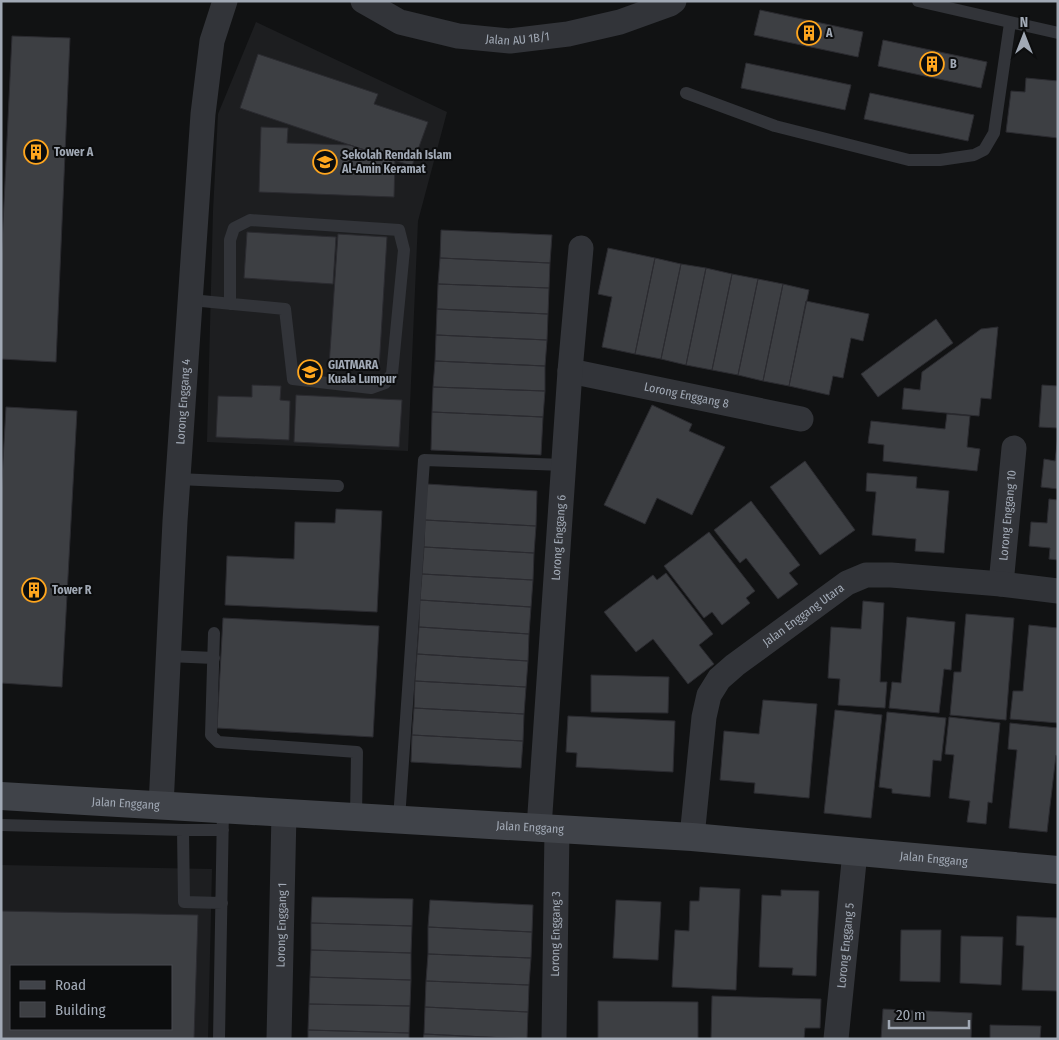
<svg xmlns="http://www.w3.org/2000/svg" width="1059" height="1040" font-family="'Fira Sans Condensed',sans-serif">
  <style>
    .built { fill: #1d1e20; fill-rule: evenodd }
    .building { fill: #3d3f43; stroke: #2b2b30; fill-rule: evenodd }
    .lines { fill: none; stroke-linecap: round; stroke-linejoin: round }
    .lane { stroke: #323439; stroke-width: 12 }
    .street { stroke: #323439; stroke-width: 25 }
    .secondary { stroke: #404349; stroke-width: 28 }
    .labels { text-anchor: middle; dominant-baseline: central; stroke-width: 4; stroke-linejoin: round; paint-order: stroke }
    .poi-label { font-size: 12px; font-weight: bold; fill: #a1a9b5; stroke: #0c0d0e; text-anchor: start }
    .street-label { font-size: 12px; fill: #a1a9b5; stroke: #0c0d0e }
  </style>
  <rect width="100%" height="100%" fill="#111213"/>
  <!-- built -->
  <path class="built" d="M256,22L447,112L418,221L408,451L207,442L213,211L218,114Z
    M1,865L212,869L208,1039H1ZM11,966H171V1029H11Z"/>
  <!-- building -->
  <path class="building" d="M760,10L863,32L858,57L754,35Z
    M12,36L70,38L56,362L1,359V265Z
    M883,40L987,62L981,88L878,66Z
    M258,54L378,94L374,104L428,122L412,166L240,108Z
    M746,63L851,85L845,110L741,88Z
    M1026,78L1058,81V138L1006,132L1011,91L1025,92Z
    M870,93L974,115L968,141L864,119Z
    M261,127L288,128L287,143L350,145L395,160L394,197L259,192Z
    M441,230L552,235L550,263L440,258Z
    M247,232L336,237L333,284L244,278Z
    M338,234L387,237L379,369L329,366Z
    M608,248L655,258L635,354L602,347L612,297L598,294Z
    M440,258L550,263L549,288L438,284Z
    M655,258L681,264L661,359L635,354Z
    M681,264L706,268L686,365L661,359Z
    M706,268L732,274L712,370L686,365Z
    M732,274L758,279L738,375L712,370Z
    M758,279L783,284L763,381L738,375Z
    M438,284L549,288L548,314L437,309Z
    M783,284L809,290L789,386L763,381Z
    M806,301L869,314L863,341L851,338L843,378L833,376L829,395L789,386Z
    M437,309L548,314L547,340L436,335Z
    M936,319L953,343L878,397L861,374Z
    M998,327L991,399L981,398L979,416L902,409L904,388L920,390L922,372L981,329Z
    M436,335L547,340L545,366L435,361Z
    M435,361L545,366V391L433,387Z
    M252,385L281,386L280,400L290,401L289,440L216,437L218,396L252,397Z
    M1042,385L1058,386V428L1039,427Z
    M433,387L545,391L543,417L432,412Z
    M296,395L402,400L399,447L294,442Z
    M652,405L692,424L689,431L725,447L692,515L657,498L645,524L604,505Z
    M6,407L77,411L62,687L1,683V497Z
    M432,412L543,417L541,455L431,450Z
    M947,414L970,416L967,447L980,449L977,471L883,461L884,445L868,443L871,421L945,429Z
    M1058,436V489L1041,487L1044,459L1055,461Z
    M805,461L855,530L820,555L770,487Z
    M867,473L917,477L916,488L949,491L944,553L915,551L916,539L872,535L876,492L866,491Z
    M427,484L537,491L536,526L425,520Z
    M1049,499L1058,500V560L1049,559L1050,548L1029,546L1031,522L1047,523Z
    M751,501L800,565L789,573L798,584L778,599L746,558L740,563L714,530Z
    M336,509L382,511L377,612L225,605L227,556L294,559L295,522L335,523Z
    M425,520L536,526L534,553L424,547Z
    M709,532L755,591L746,598L750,603L722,625L712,612L704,618L664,566Z
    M424,547L534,553L533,580L422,574Z
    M666,573L713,634L699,645L714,664L688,684L653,639L636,652L604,612L653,575L657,580Z
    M422,574L533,580L531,607L420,600Z
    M420,600L531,607L529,634L419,627Z
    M863,601L884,603L880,682H887L885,708L838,705L840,679L828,678L831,627L861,629Z
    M966,614L1014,618L1006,720L950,715L954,672H961Z
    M907,617L955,622L951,670L944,669L939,713L889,708L892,682L901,683Z
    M223,618L379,626L373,737L217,728Z
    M1029,625L1058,628V723L1010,719L1013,691H1023Z
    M419,627L529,634L528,661L417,654Z
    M417,654L528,661L526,687L415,681Z
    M591,675L669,677L668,713L591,712Z
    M415,681L526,687L524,714L414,708Z
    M763,700L817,704L809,798L754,793L755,783L720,780L724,731L759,734Z
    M414,708L524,714L523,741L412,735Z
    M835,710L882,715L871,818L824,813Z
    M887,712L946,718L941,761L933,760L930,797L892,793V789L879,787Z
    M568,716L675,721L673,772L576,767L577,753L566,752Z
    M949,717L1000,723L992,803L988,802L986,824L967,822L970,801L949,798L954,755L945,754Z
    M1010,723L1058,728V756L1056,755L1047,832L1009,828L1017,750L1008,749Z
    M412,735L523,741L521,768L411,762Z
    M700,887L740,889L736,990L672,987L675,930L689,931L690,901H699Z
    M781,890L819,891L816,976L792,975L793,968L759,967L762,895L781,896Z
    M312,897L413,899L412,926L311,923Z
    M430,900L533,905L532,932L428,927Z
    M616,900L661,902L658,960L613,958Z
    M1,911L198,915L194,1039H1ZM11,966H171V1029H11Z
    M1017,916L1058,918V991L1022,990L1024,946L1016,945Z
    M311,923L412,926L411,953L311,950Z
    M428,927L532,932L531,958L428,954Z
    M901,930H941L940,982L900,981Z
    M961,936L1003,937L1001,985L960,983Z
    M311,950L411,953V980L310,977Z
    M428,954L531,958L529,985L426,981Z
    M310,977L411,980L410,1006L309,1004Z
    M426,981L529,985L528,1012L425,1007Z
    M712,996L821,999L820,1028H805L804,1039H711Z
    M598,1001L698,1002V1039H598Z
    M309,1004L410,1006L409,1033L308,1030Z
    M425,1007L528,1012L527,1039L424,1034Z
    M883,1009L972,1013L971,1039H881Z
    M990,1025L1041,1026L1040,1039H990Z
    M308,1030L409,1033V1039H308Z
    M424,1034L524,1039H423Z"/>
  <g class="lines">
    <!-- lane -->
    <path class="lane" d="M918,1L1058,33
      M686,93L775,126L909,160H940L974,155L984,150L994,133L1010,23
      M191,300L285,309L293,379L371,388L385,383L392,374L404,250L399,230L250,220L234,228L230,240V304
      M178,479L338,486
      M214,633L211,735L218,742L357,752L356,817
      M168,656L214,658
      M399,819L424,460L564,465
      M1,825L183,830H223
      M183,830L184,902L222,903
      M219,1039L223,809"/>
    <!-- street -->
    <g class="street">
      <path id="s1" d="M363,1L400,22L458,36L510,41L568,34L620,22L670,4L674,1"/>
      <path id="s2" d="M570,371L801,419"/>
      <path id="s3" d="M1001,584L1014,448"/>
      <path id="s4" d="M161,806L175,521L203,114L212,41L225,1"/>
      <path id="s5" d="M539,828L570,371L581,248"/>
      <path id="s6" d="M692,837L704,717L709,695L719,679L735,665L847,583L866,575H891L1001,584L1058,591"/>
      <path id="s7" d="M279,1039L284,813"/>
      <path id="s8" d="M554,1039L557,829"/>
      <path id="s9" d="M836,1039L855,852"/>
    </g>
    <!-- secondary -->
    <path class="secondary" id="s10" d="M1,796L692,837L1058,870"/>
  </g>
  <!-- icons -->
  <defs>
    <g id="building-ring" transform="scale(1.25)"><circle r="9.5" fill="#0c0d0e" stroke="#ffa61e" stroke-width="1.5"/><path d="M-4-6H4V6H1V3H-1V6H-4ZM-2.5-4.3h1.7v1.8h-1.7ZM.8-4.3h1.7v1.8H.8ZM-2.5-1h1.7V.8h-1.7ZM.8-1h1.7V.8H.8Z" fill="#ffa61e"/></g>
    <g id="school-ring" transform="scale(1.25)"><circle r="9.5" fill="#0c0d0e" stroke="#ffa61e" stroke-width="1.5"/><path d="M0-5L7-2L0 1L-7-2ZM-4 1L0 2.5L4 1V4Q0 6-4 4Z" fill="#ffa61e"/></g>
    <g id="university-ring" transform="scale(1.25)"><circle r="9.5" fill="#0c0d0e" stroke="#ffa61e" stroke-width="1.5"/><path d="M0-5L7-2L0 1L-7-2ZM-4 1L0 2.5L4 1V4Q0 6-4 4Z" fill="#ffa61e"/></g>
  </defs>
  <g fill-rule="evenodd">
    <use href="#building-ring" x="809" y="33"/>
    <use href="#building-ring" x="932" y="64"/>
    <use href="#building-ring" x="36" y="152"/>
    <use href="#school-ring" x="325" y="162"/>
    <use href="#university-ring" x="310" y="372"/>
    <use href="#building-ring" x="34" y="590"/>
  </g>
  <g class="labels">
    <!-- poi labels -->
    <g class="poi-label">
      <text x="826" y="33">A</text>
      <text x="950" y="64">B</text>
      <text x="54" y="152">Tower A</text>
      <text x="342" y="155">Sekolah Rendah Islam<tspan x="342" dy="14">Al-Amin Keramat</tspan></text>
      <text x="328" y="365">GIATMARA<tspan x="328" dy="14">Kuala Lumpur</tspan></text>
      <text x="52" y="590">Tower R</text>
    </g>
    <!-- street labels -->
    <g class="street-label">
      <text stroke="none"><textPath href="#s1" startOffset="162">Jalan AU 1B/1</textPath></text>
      <text stroke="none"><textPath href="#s2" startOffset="119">Lorong Enggang 8</textPath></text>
      <text stroke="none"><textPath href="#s4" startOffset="405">Lorong Enggang 4</textPath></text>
      <text stroke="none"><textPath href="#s3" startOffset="69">Lorong Enggang 10</textPath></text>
      <text stroke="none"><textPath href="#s5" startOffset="291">Lorong Enggang 6</textPath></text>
      <text stroke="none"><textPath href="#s6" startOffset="268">Jalan Enggang Utara</textPath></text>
      <text stroke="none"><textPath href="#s10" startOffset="125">Jalan Enggang</textPath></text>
      <text stroke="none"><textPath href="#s10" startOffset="530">Jalan Enggang</textPath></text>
      <text stroke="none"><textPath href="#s10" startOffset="935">Jalan Enggang</textPath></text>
      <text stroke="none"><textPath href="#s7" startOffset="114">Lorong Enggang 1</textPath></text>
      <text stroke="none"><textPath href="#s8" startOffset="105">Lorong Enggang 3</textPath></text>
      <text stroke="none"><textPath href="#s9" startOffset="94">Lorong Enggang 5</textPath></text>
    </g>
  </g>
  <!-- border -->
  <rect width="1059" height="1040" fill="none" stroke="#a1a9b5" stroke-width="5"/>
  <!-- legend -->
  <rect x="10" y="965" width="162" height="65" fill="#0c0d0e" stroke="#484b51"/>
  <rect x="20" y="981" width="25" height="8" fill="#404349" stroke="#484b51"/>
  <text x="55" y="990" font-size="15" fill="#a1a9b5">Road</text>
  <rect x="20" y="1002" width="25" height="15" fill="#3d3f43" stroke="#484b51"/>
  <text x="55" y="1015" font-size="15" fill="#a1a9b5">Building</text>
  <!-- north arrow -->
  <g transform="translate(1024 35)" stroke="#0c0d0e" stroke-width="4" paint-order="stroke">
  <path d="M0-4L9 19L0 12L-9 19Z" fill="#a1a9b5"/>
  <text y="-8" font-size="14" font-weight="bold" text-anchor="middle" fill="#a1a9b5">N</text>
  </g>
  <!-- scale -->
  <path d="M889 1020v8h80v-8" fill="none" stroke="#a1a9b5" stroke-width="2.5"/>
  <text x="896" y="1020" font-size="15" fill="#a1a9b5" stroke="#0c0d0e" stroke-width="4" paint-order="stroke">20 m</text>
</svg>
